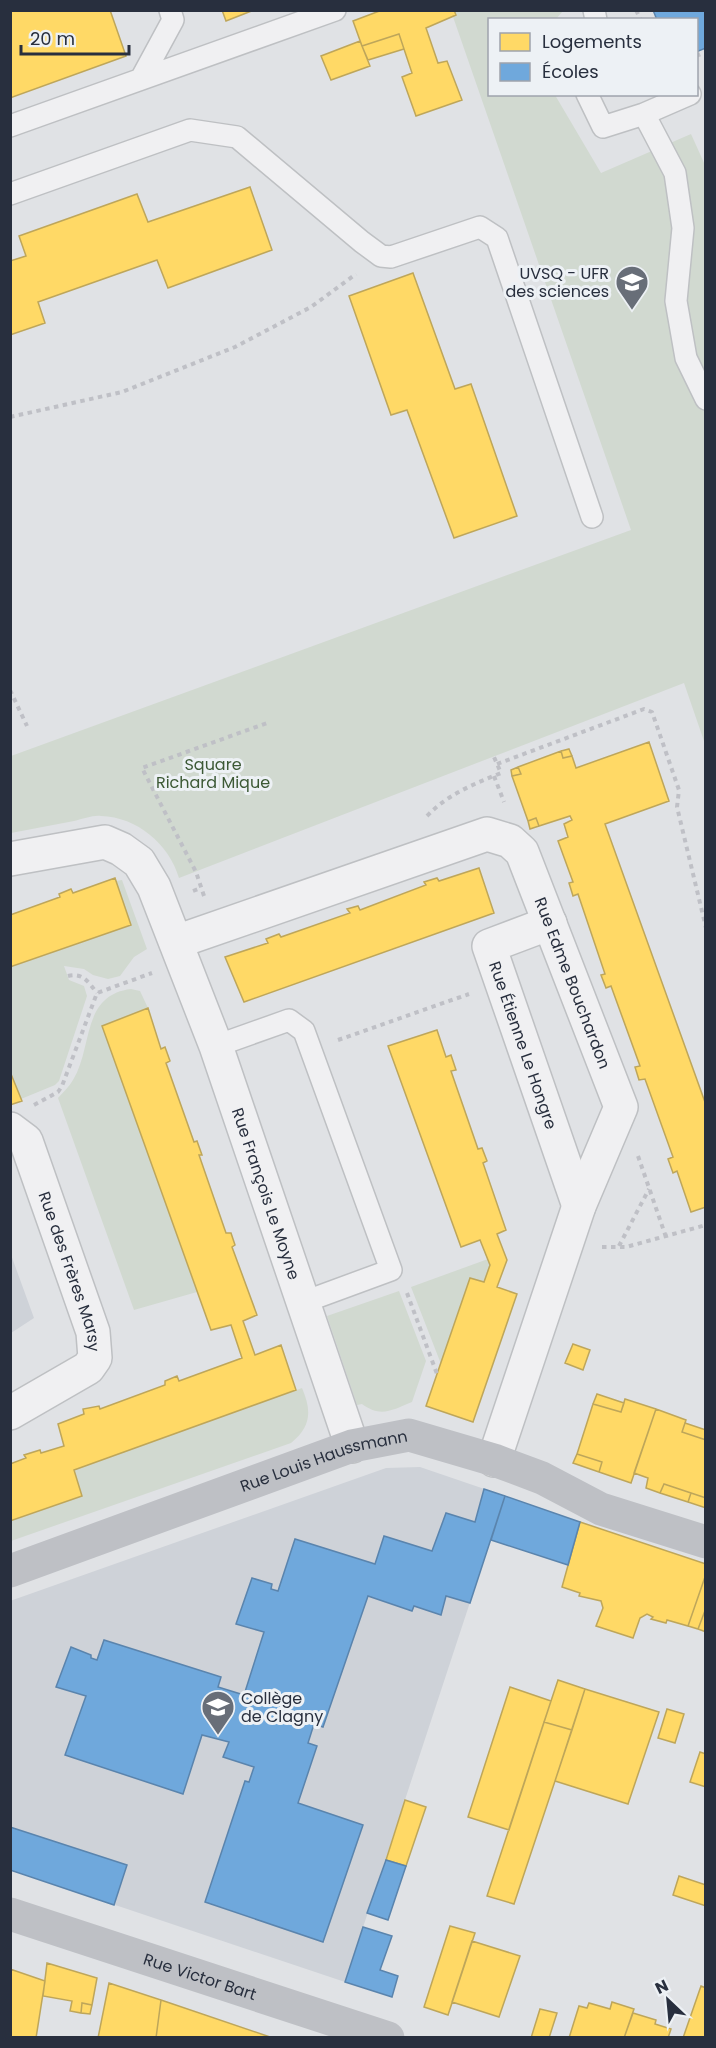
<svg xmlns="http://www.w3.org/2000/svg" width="716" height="2048" font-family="Poppins,sans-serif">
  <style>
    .built { fill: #ced2d8 }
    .green { fill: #d1d9d0 }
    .homes { fill: #ffd966; stroke: #bea65a; stroke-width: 1.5 }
    .schools { fill: #6fa8dc; stroke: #5a84ad; stroke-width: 1.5 }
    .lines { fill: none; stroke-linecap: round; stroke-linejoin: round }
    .lane-casing { stroke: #bec0c3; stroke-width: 24 }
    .street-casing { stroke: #bec0c3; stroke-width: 36 }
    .path { stroke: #bfc0c6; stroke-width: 4; stroke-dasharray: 4.5 4.5; stroke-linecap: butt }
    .lane { stroke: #f0f0f2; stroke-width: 21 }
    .street { stroke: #f0f0f2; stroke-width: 33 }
    .secondary { stroke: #bec0c5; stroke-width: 33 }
    .labels { text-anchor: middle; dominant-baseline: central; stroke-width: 6; stroke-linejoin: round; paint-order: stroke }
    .poi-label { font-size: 16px; fill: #282f3e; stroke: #edf1f5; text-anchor: end }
    .park-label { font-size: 16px; fill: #3c5935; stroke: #edf1f5 }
    .street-label { font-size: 16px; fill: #282f3e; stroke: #edf1f5 }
  </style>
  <rect width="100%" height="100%" fill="#e0e2e5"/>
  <!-- built -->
  <path class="built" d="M10,1252L34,1318L11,1333H10Z
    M420,1467L505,1496L345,1982L11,1870L10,1601L386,1468Z"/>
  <!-- green -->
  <path class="green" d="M451,11H563L556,19L490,20V94L555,95L601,173L691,134L705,165V744L684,683L179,878C169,844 137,817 101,816C93,815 83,819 74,821C53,825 32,829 11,833V756L631,530Z
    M122,880L147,949L134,957L120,976L108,979L93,975L84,969L64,966L69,980L84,986L87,996L59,1081L55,1085L21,1099L11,1075L10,967L131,925L116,881Z
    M131,989L140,991L148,1008L102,1026L197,1292L134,1310L58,1098C63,1092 69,1087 73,1080C93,1048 81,995 131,989Z
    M488,1259L490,1265L484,1282L470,1278L441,1364L411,1287Z
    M399,1291L426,1361L412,1402C392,1410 381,1418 362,1404L357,1405L327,1316Z
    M302,1388C312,1411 311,1427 291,1443L11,1541L10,1521L82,1496L74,1470Z"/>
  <!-- homes -->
  <path class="homes" d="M10,10H110L126,56L10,98Z
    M222,10H254L226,21Z
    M382,10H454L456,15L426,28L438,63L447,61L462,100L416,116L402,77L412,73L399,34L362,46L353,21Z
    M399,34L404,49L368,60L362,46Z
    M360,41L370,66L331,80L321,56Z
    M250,187L272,250L168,288L157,260L38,302L45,323L10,335V261L26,256L19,236L137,194L148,222Z
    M413,273L455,389L471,384L517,516L454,538L407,410L391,415L349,296Z
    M649,742L669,801L605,824L706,1105V1207L691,1212L677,1171L673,1173L668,1159L673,1157L645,1079L639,1080L635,1067L640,1066L611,986L606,988L601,975L605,974L578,894L573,896L569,883L573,882L558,841L568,837L564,824L572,820L570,816L539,826L536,818L528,821L512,776L521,774L518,767L561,751L563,758L572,756L576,768Z
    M569,749L572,756L563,758L561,751Z
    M518,767L521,774L512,776L511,770Z
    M536,818L539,826L530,829L528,821Z
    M479,868L494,913L244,1002L225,957L268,943L266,939L279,934L281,937L350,913L347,909L358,906L360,910L426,885L424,882L437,878L439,881Z
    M115,878L131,925L10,967V915L60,897L59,894L71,889L73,893Z
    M148,1008L161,1049L165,1047L170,1061L166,1063L194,1142L197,1141L202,1155H199L226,1233H231L235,1245L232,1247L257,1315L243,1321L255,1355L281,1345L296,1390L74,1470L82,1496L10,1521V1464L26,1458L24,1455L40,1450L41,1453L64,1446L58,1424L84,1414L83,1409L99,1406L100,1409L165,1385V1381L177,1376L179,1381L242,1358L231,1325L211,1330L102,1026Z
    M437,1030L446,1057L451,1055L456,1070L451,1071L478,1149L482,1148L487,1161L483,1163L506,1230L497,1234L507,1260L497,1287L517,1294L473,1422L426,1406L470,1278L484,1282L490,1265L480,1240L461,1247L388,1046Z
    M11,1074L22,1101L10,1105V1075Z
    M573,1344L590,1350L583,1370L565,1363Z
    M597,1394L624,1403L621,1412L593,1404Z
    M625,1399L656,1409L631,1483L599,1472L602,1462L577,1454L593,1404L621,1412Z
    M656,1409L686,1420L682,1432L706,1440V1498L664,1484L660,1493L646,1488L648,1478L634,1473Z
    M685,1423L706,1430V1440L682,1432Z
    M577,1454L602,1462L599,1472L573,1463Z
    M664,1484L691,1493L688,1502L660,1493Z
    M691,1493L706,1498V1508L688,1502Z
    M580,1522L706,1564V1574L688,1626L667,1620L666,1623L651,1619L653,1617L647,1614L640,1618L633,1638L596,1626L603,1608L601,1601L579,1596L580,1593L562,1587Z
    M706,1574V1608L698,1629L688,1626Z
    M706,1608V1632L698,1629Z
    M558,1680L585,1689L572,1730L544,1722Z
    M510,1687L551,1701L509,1830L468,1817Z
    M585,1689L659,1712L628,1804L555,1781Z
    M667,1709L684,1714L675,1743L658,1738Z
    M544,1722L572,1730L514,1904L487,1896Z
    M700,1752L706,1754V1787L690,1782Z
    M405,1800L426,1807L406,1866L386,1860Z
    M679,1876L706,1885V1906L673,1895Z
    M450,1926L475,1933L448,2015L424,2007Z
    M472,1941L520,1956L499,2017L452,2002Z
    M47,1963L97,1978L92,2005L82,2003L81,2013L70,2011L72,2001L43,1996Z
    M10,1969L45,1981L36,2038H10Z
    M109,1983L161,2000L156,2038H98Z
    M701,1986L706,1988V2038H683Z
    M161,2000L273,2038H156Z
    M612,2002L634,2009L624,2038H569L579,2006L587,2008L589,2003L610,2009Z
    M82,2003L92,2005L90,2014L81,2013Z
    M540,2009L557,2013L549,2038H531Z
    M633,2013L656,2020L655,2024L671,2029L668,2038H624Z"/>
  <!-- schools -->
  <path class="schools" d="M653,10H706V48L696,52V20H657Z
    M484,1489L505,1496L470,1603L446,1596L441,1615L414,1606L412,1611L368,1596L323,1727L314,1724L308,1743L317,1746L298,1803L363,1825L323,1942L205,1902L245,1781L249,1782L254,1767L223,1757L229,1742L202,1735L183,1794L65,1755L86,1696L56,1687L71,1647L91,1655V1658L97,1660L104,1640L221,1677L218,1687L244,1695L264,1632L236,1624L252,1578L272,1584L271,1589L278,1591L295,1539L375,1564L384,1536L432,1551L446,1513L475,1522Z
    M505,1496L580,1522L568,1565L491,1540Z
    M10,1827L127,1865L114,1905L10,1870Z
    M386,1860L406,1866L388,1920L367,1913Z
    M363,1927L392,1936L380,1970L398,1976L392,1997L345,1982Z"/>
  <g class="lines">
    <!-- lane casing -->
    <g class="lane-casing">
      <path id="lane" d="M594,10L596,20
        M141,79L173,20L170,10
        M587,94L603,127L644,114
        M690,94L644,114L675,173L683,228L676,301L686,358L706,399
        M10,126L335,10
        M10,194L190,130L237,137L362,242L381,256L391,257L480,227L497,238L592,517
        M216,1046L289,1020L304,1031L391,1270L304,1302"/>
    </g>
    <!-- street casing -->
    <g class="street-casing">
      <g id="street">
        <path id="s1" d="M10,859L105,842L121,849L139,862L154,887L216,1046L352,1446"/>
        <path id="s2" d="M550,923L489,946L579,1206"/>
        <path id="s3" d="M176,942L487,834L510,841L522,852L621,1107L579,1206L494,1460"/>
        <path id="s4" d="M10,1129L26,1141L93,1332L95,1358L88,1368L10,1413"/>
      </g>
    </g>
    <!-- path -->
    <path class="path" d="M636,10L641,20
      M696,56L706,52
      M10,417L122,392L235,347L311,307L356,274
      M10,690L27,726
      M497,764L644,709L652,712L679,790L677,807L706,928
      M494,776L504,802
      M427,816C448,794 474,784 501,773L494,757
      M193,891L201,888
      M204,896L196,872L142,768L267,723
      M68,976C83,972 89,983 97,993
      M338,1040L469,994
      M34,1105L58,1092L62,1086L97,993L152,973
      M638,1156L666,1237
      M619,1246L649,1189
      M602,1247H626L706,1225
      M407,1293L437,1374"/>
    <!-- lane -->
    <use href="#lane" class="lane"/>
    <!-- street -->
    <use href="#street" class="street"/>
    <!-- secondary -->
    <g class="secondary">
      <path id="s5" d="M10,1571L352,1446L409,1435L494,1460L542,1478L601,1509L706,1542"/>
      <path id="s6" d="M10,1914L388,2038"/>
    </g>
  </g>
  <!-- icons -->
  <defs>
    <g id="university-pin" transform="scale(1.725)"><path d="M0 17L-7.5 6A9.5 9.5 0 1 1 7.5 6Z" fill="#686e78" stroke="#edf1f5"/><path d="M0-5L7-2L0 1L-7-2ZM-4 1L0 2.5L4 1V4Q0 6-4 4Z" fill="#fff"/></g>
    <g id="school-pin" transform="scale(1.725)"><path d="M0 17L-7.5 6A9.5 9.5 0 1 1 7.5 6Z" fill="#686e78" stroke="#edf1f5"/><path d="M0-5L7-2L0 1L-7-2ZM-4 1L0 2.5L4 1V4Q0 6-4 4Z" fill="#fff"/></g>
  </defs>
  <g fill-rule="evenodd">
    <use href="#university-pin" x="632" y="282"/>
    <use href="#school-pin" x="218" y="1707"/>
  </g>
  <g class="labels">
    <!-- poi labels -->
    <g class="poi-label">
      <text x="609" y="273">UVSQ - UFR<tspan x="609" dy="18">des sciences</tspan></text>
      <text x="241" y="1698" text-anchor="start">Collège<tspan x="241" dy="18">de Clagny</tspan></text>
    </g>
    <!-- park labels -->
    <g class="park-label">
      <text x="213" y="764">Square<tspan x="213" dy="18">Richard Mique</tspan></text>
    </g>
    <!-- street labels -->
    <g class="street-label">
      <text stroke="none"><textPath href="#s3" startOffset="510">Rue Edme Bouchardon</textPath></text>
      <text stroke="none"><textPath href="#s2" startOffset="170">Rue Étienne Le Hongre</textPath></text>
      <text stroke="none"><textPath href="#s1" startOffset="492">Rue François Le Moyne</textPath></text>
      <text stroke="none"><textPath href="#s4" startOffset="158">Rue des Frères Marsy</textPath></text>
      <text stroke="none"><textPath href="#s5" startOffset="333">Rue Louis Haussmann</textPath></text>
      <text stroke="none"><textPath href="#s6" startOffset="200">Rue Victor Bart</textPath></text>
    </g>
  </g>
  <!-- border -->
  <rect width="716" height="2048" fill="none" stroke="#282f3e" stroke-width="24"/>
  <!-- legend -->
  <rect x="488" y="18" width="210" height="78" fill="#edf1f5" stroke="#9ea3ac" stroke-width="1.5"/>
  <rect x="500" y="33" width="30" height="18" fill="#ffd966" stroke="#9ea3ac" stroke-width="1.5"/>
  <text x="542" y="48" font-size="18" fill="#282f3e">Logements</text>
  <rect x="500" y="63" width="30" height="18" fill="#6fa8dc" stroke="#9ea3ac" stroke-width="1.5"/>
  <text x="542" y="78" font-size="18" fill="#282f3e">Écoles</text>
  <!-- north arrow -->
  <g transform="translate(668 2000) rotate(334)" stroke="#edf1f5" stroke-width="4.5" paint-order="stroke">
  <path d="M0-4.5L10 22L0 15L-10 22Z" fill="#282f3e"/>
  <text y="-9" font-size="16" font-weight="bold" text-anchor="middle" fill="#282f3e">N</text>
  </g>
  <!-- scale -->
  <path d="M21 45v9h108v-9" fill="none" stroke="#282f3e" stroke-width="3"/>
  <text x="30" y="45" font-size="18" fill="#282f3e" stroke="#edf1f5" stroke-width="4.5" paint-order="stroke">20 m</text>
</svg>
